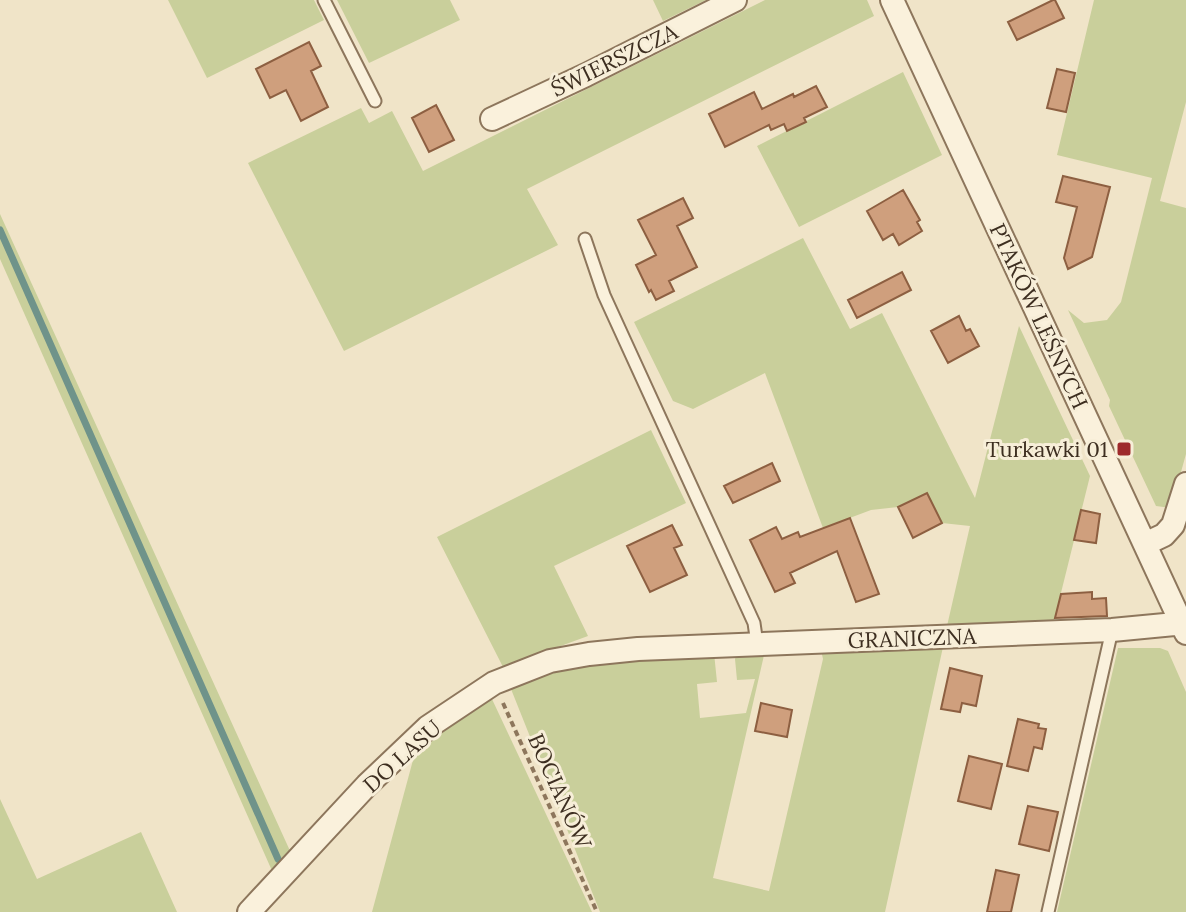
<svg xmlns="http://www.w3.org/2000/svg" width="1186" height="912" font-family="Lora,serif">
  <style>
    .green { fill: #c9cf9b }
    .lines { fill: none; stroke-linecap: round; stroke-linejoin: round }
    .stream { stroke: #6f938a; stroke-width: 7 }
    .building { fill: #cf9f7d; stroke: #8d5f41; stroke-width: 2 }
    .lane-casing { stroke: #8d765c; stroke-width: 15 }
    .street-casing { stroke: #8d765c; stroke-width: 26 }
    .path { stroke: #8d765c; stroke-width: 4; stroke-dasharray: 6 4; stroke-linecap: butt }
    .lane { stroke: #faf1dc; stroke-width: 11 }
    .street { stroke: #faf1dc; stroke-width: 22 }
    .poi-dot { fill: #9e2a2b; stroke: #f7eed8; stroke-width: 3 }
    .labels { text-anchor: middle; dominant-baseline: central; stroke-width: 6; stroke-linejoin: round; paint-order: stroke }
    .street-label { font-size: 22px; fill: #3d2e20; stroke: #f7eed8 }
    .poi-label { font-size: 22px; fill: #3d2e20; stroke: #f7eed8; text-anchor: end }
  </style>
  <rect width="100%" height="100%" fill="#f0e4c8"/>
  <!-- green -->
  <path class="green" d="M168,0H314L324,20L207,78Z
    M337,0H450L460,20L369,63Z
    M653,0H706L663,21Z
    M765,0H867L874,16L527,189L558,245L344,351L248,163L361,108L369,123L392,111L423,171Z
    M1094,0H1186V102L1160,201L1186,208V454L1171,508L1156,506L1109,406L1110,400L1068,310L1084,323L1107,320L1121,302L1152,178L1057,155Z
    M903,72L942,155L799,227L757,146Z
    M0,214L291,853L273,873L0,259Z
    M803,238L850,329L882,313L975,498L1019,326L1090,476L1054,621L947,626L970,526L942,523L927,493L898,507L871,510L823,528L765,373L693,409L673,401L634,322Z
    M651,430L686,503L554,566L588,636L503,667L437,537Z
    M943,647L885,912H600L509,684L570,664L714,653L717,682L697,684L700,718L746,713L755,679L737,680L735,659L737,654L765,651L713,878L769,891L823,659L821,650Z
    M1118,648H1160L1168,651L1186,692V912H1057Z
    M491,697L592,912H372L416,749Z
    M0,799L37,879L141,832L177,912H0Z"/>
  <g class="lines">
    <!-- stream -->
    <path class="stream" d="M0,230L278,859"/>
  </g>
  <!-- building -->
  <path class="building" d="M1053,0H1055L1064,18L1017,40L1008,22Z
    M309,42L321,66L311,71L328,107L301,121L286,90L270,98L256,69Z
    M1057,69L1075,73L1066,112L1047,108Z
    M816,86L827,107L804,118L806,122L787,131L784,124L771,130L769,125L725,147L709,114L754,92L762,109L793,94L794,97Z
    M436,105L454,140L429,152L412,118Z
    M1063,176L1110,187L1092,257L1068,269L1064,258L1077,207L1056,202Z
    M903,190L920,220L917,222L922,231L899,245L893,234L883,240L867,211Z
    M683,198L693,218L677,226L697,267L669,281L674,291L656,300L651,290L649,292L636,265L656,255L638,220Z
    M902,272L911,290L857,318L848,300Z
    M959,316L966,331L970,329L979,346L948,363L931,331Z
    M772,463L780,481L733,503L724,486Z
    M927,493L942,523L913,538L898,507Z
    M1081,510L1100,514L1096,543L1074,540Z
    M850,518L879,594L856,602L837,551L790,573L795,583L775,592L750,540L776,527L782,539L798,532L800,537Z
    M672,525L682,545L674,548L687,575L650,592L627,546Z
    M1092,592V599L1106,598L1107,616L1055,618L1061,594Z
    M950,668L982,676L976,706L962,703L960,712L941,709Z
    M761,703L792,710L787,737L755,731Z
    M1018,719L1039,724L1038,728L1046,729L1042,749L1034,747L1028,771L1007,766Z
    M969,756L1002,764L991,809L958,801Z
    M1028,806L1058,812L1049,851L1019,844Z
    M996,870L1019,875L1011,912H987Z"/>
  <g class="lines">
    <!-- lane casing -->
    <g class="lane-casing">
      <path id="lane" d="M324,0L375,101
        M585,239L604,295L754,623L757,644
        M1048,912L1112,630"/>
    </g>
    <!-- street casing -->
    <g class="street-casing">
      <path id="street" d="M892,0L1186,633
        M492,119L586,75L735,0
        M1145,544L1164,535L1173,525L1186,484
        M249,912L367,785L428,727L494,683L550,661L589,654L638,649L1112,630L1186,623"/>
    </g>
    <!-- path -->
    <path class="path" d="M503,703L597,912"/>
    <!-- lane -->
    <use href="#lane" class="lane"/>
    <!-- street -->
    <use href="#street" class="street"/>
  </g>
  <!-- markers -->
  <rect class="poi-dot" x="1116" y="441" width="16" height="16" rx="4"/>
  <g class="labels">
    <!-- street labels -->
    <g class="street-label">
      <text transform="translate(614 60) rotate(-26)">ŚWIERSZCZA</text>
      <text transform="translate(1039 316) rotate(65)">PTAKÓW LEŚNYCH</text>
      <text transform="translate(912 638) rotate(-2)">GRANICZNA</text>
      <text transform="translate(402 756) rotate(-42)">DO LASU</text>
      <text transform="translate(560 791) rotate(66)">BOCIANÓW</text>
    </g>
    <!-- poi labels -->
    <g class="poi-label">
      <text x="1108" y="449">Turkawki 01</text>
    </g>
  </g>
</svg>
